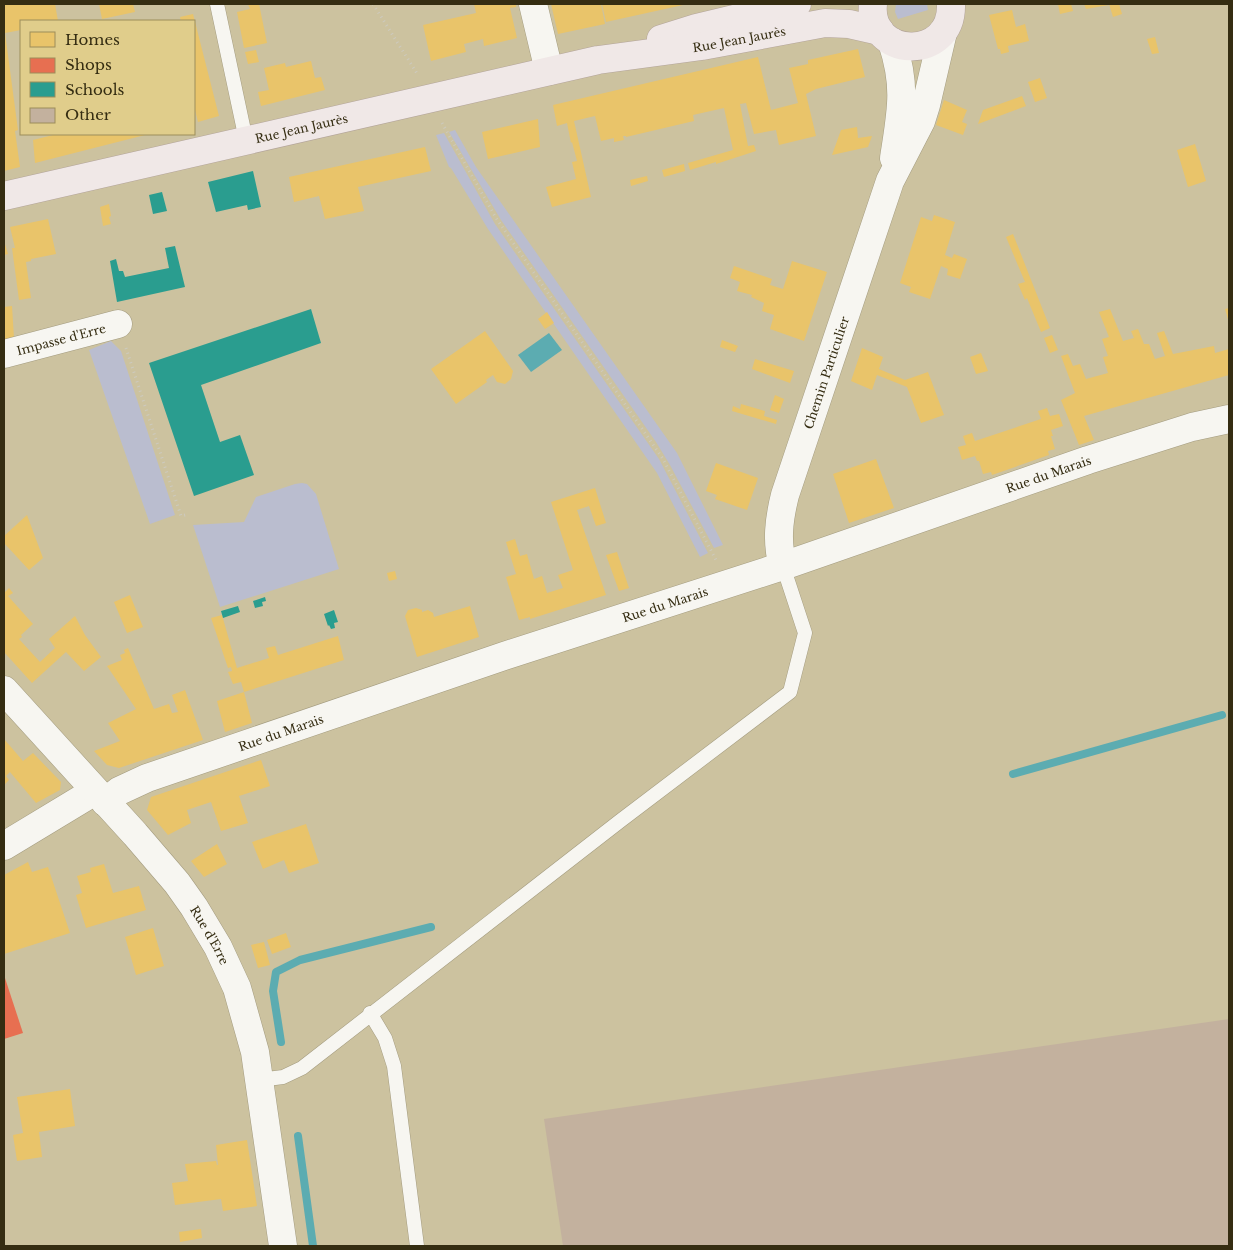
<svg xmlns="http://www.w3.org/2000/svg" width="1233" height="1250" font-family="'Libre Baskerville',serif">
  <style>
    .green { fill: #babdcf }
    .water { fill: #5cacb1 }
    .homes { fill: #e9c46a }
    .shops { fill: #e76f51 }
    .schools { fill: #2a9d8f }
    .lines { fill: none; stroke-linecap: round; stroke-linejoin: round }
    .stream { stroke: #5cacb1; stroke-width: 8 }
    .building { fill: #c3b19e }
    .lane-casing { stroke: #a39b7f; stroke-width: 15 }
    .street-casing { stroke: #a39b7f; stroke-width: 29 }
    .secondary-casing { stroke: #a39b7f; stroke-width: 29 }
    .primary-casing { stroke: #b3a49a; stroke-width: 29 }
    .path { stroke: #cdcabe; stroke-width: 3; stroke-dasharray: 1 4; stroke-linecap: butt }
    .lane { stroke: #f7f6f1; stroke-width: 14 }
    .street { stroke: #f7f6f1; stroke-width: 28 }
    .secondary { stroke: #f7f6f1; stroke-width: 28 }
    .primary { stroke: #f0e8e7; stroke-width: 28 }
    .labels { text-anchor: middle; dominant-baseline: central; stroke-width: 5; stroke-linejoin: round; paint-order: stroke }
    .street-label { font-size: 12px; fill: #352d12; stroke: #e0cd8b }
  </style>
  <rect width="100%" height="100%" fill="#ccc29f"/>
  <!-- green -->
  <path class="green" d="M896,4H927L928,10L898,19L895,12Z
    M455,130L476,167L677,453L723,545L714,548L670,465L656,442L501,220L449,132Z
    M444,133L495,224L659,459L708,553L700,557L657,473L488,229L451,168L449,167L436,135Z
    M111,341L121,351L175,515L150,524L89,350Z
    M302,483L307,484L316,494L339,569L220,607L193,525L244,522L256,497L295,484Z"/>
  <!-- water -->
  <path class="water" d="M549,333L562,350L531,372L518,355Z"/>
  <!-- homes -->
  <path class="homes" d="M4,4H55L58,21H21V30L5,33L18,130L15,131L20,167L4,171Z
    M99,4H133L135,12L102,19Z
    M248,4H259L267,43L244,48L237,12L250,9Z
    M474,4H516V7L510,8L517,38L484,46L483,39L464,44L466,52L431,61L423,25L476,13Z
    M551,4H601L605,24L558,34Z
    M602,4H682L683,5L606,22Z
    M1058,4H1071L1073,11L1060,14Z
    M1084,4H1108L1109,5L1086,9Z
    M1109,4H1119L1122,14L1113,17Z
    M1012,10L1016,27L1025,24L1029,41L1008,46L1009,52L1001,54L1000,49H998L989,15Z
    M193,14L219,116L198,122L194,106V21H181L180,17Z
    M1155,37L1159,53L1152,54L1147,39Z
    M858,49L865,77L816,89L806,94L816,136L779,145L776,130L754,134L746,103L740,104L748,146L754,145L756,151L716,164V162L690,170L688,163L733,150L724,108L693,115L694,121L626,137V136H623L624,140L614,142V138L601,141L595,116L574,121L591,197L552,207L546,187L576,179L572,162L577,161L572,142L571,143L567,123L557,126L553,105L758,57L771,110L798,103L789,68L808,64V60Z
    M256,50L259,62L248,64L245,52Z
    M311,61L315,78L321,77L325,90L261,106L258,92L269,90L264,68L285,63L286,67Z
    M1040,78L1047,98L1035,102L1028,82Z
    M1022,96L1026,106L978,124L983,110Z
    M944,100L967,110L962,122L967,124L963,135L936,125Z
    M538,119L540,147L488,159L482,132Z
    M857,127L858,138L872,136L868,147L832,155L841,130Z
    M57,134H149L35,163L33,140Z
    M1195,144L1206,181L1188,187L1177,150Z
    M425,147L431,171L358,187L364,211L325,219L319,196L294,202L289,177Z
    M684,164L685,171L664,177L662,170Z
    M647,176L648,181L631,186L630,180Z
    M109,204L111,216L109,217L111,224L103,226L100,207Z
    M934,215L955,222L945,255L952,258L954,254L967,259L960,279L947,275L948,269L941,266L930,299L909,292L911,287L900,283L921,217L932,221Z
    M48,219L56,254L31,259V261L26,262L31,298L19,300L12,248H15L10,227Z
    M1013,234L1050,328L1041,332L1027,298L1025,300L1018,284L1025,282L1006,237Z
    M4,241L8,254L4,255Z
    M792,261L827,272L804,341L770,329L774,315L762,311L764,303L751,297L752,295L737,291L740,282L730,278L734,266L772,279L770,285L783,289Z
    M12,306L14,338L4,340V307Z
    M1229,308V323L1225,309Z
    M1110,309L1123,341L1134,338L1131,331L1138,329L1144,344H1149L1155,359L1165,356L1157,333L1164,331L1173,354L1214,346L1215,353L1229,349V375L1084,416L1094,440L1079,445L1061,400L1075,393L1061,356L1068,354L1073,366L1080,364L1086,379L1108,373L1103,357L1108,356L1102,339L1109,337L1099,312Z
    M547,312L554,323L545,329L538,319Z
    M485,331L513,371L511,379L505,384L497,382L493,375L486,380L487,382L456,404L431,369Z
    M1052,335L1058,350L1050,353L1044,338Z
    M722,340L738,346L735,352L720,347Z
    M862,348L883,357L879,369L905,380L928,372L944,415L921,423L907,387L877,375L872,390L851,381Z
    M981,353L988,371L976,374L970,357Z
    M755,359L794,371L790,383L752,369Z
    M775,395L784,399L779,413L770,410Z
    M741,404L765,411L764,416L777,420L776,424L732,411L733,406L740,409Z
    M1047,408L1050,416L1059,414L1063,426L1051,430L1053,436H1051L1055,449L1048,451L1049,455L992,475L991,472L983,474L979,461H977L975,456L962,460L958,447L966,445L963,436L972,433L975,441L1041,419L1038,411Z
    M876,459L894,508L849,523L833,474Z
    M716,463L758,478L747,510L715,499L717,495L706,491Z
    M595,488L606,523L596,526L589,506L577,510L606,595L530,619V617L519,620L506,577L516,574L506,542L515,539L520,556L527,554L534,579L542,576L547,593L563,588L558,575L573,570L551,502Z
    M27,515L43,558L29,570L4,543V536Z
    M617,552L629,588L619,591L606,555Z
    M395,571L397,579L389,581L387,573Z
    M9,588L13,593L8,596L33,624L21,635L22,637L19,639L40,662L55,648L49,639L75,616L85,635L101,657L84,671L66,652L32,683L4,652V593Z
    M130,595L143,627L127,633L114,602Z
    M470,606L479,637L417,657L405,616L408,610L416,608L422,610V612L428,610L433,613L434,617Z
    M222,615L237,668L269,658L266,648L275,646L278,655L338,636L344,660L244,692L252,723L225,732L217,701L244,692L241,682L233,684L228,672L232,671L231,667L228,668L211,618Z
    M128,648L154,709L169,704L172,713L178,712L172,695L185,690L203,740L119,768L107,765L94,751L120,741L108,723L136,709L107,666L122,660L120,655L125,653L124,650Z
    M4,739L23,761L33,753L61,782L60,790L36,803L10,772L6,776L9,780L4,785Z
    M261,760L270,786L239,796L248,823L221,831L211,802L187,810L191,823L168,835L147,810L151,797Z
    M306,824L319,863L289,873L284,860L263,869L252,842Z
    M217,844L227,864L204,877L191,861Z
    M28,862L32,872L48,867L70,933L4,954V875Z
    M104,864L113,893L139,886L146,910L86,928L76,895L82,893L77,876L91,872L90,868Z
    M153,928L164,966L136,975L125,937Z
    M286,933L291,947L272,954L267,940Z
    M264,942L270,965L258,968L251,945Z
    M70,1089L75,1126L39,1132L42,1157L17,1161L13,1135L23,1133L17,1097Z
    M247,1140L257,1206L223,1211L221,1199L175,1205L172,1183L188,1181L185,1164L216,1161L217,1165H218L216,1145Z
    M201,1229L202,1238L180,1242L179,1232Z"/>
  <!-- shops -->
  <path class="shops" d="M4,975L23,1033L4,1039Z"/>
  <!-- schools -->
  <path class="schools" d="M253,171L261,207L248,210L247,205L216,212L208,182Z
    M162,192L167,211L153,214L149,195Z
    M175,246L185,287L117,302L110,261L116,259L119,271H123L125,277L169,268L165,248Z
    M311,309L321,343L201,385L220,442L240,435L254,475L194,496L149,363Z
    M265,597L266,601L262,602L263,606L255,608L253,601Z
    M238,606L240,612L223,618L221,611Z
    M334,610L338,622L334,623L335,628L331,629L329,625L328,626L324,614Z"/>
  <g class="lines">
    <!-- stream -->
    <path class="stream" d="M1013,774L1222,715
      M281,1042L273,991L276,972L300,960L431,927
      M298,1136L313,1246"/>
  </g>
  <!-- building -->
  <path class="building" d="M1229,1019V1246H563L544,1119Z"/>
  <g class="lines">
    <!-- lane casing -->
    <g class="lane-casing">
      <path id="lane" d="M217,4L246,140
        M370,1013L385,1038L394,1066L417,1246
        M259,1080L283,1077L302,1068L620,821L790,692L805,633L783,566"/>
    </g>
    <!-- street casing -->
    <g class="street-casing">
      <g id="street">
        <path d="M533,4L549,71"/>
        <path d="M892,42C907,87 901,112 894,158"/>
        <path id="s1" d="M4,354L118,324"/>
        <path id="s2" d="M783,566C776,542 779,519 785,495L890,181L921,121L926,105L943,32"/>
        <path id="s3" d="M105,802L119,791L147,778L504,656L783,566L1088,460L1192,427L1229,419"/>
        <path d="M4,846L95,791"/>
      </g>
    </g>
    <!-- secondary casing -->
    <g class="secondary-casing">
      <g id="secondary">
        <path id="s4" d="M4,690L135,834L177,883L194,907L218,947L237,988L255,1052L283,1246"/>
      </g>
    </g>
    <!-- primary casing -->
    <g class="primary-casing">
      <g id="primary">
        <path d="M873,4C867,58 953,63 951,4"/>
        <path d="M661,39L696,28L797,4"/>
        <path id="s5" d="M4,196L598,60L702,46L825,23L849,24L880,31"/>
      </g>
    </g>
    <!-- path -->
    <path class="path" d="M373,4L418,75
      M442,123L496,218L663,459L716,560
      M126,348L181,516L189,514"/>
    <!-- lane -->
    <use href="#lane" class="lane"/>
    <!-- street -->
    <use href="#street" class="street"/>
    <!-- secondary -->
    <use href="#secondary" class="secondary"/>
    <!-- primary -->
    <use href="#primary" class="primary"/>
  </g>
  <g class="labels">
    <!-- street labels -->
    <g class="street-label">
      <text stroke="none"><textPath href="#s5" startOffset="752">Rue Jean Jaurès</textPath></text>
      <text stroke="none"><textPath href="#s5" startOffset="305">Rue Jean Jaurès</textPath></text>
      <text stroke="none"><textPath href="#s1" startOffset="59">Impasse d'Erre</textPath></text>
      <text stroke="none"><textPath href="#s2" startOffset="201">Chemin Particulier</textPath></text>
      <text stroke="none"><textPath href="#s3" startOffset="1000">Rue du Marais</textPath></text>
      <text stroke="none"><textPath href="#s3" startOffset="595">Rue du Marais</textPath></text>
      <text stroke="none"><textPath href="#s3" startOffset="190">Rue du Marais</textPath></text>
      <text stroke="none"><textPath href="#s4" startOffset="321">Rue d'Erre</textPath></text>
    </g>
  </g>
  <!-- border -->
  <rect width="1233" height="1250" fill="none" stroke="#352d12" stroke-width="10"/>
  <!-- legend -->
  <rect x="20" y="20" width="175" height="115" fill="#e0cd8b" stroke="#9c8d5b"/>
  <rect x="30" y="32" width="25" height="15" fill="#e9c46a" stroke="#9c8d5b"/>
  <text x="65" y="45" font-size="15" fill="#352d12">Homes</text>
  <rect x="30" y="58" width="25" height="15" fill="#e76f51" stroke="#9c8d5b"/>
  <text x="65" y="70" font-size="15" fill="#352d12">Shops</text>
  <rect x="30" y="82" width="25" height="15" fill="#2a9d8f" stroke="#9c8d5b"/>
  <text x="65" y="95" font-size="15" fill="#352d12">Schools</text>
  <rect x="30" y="108" width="25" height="15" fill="#c3b19e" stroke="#9c8d5b"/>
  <text x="65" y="120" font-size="15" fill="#352d12">Other</text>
</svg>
